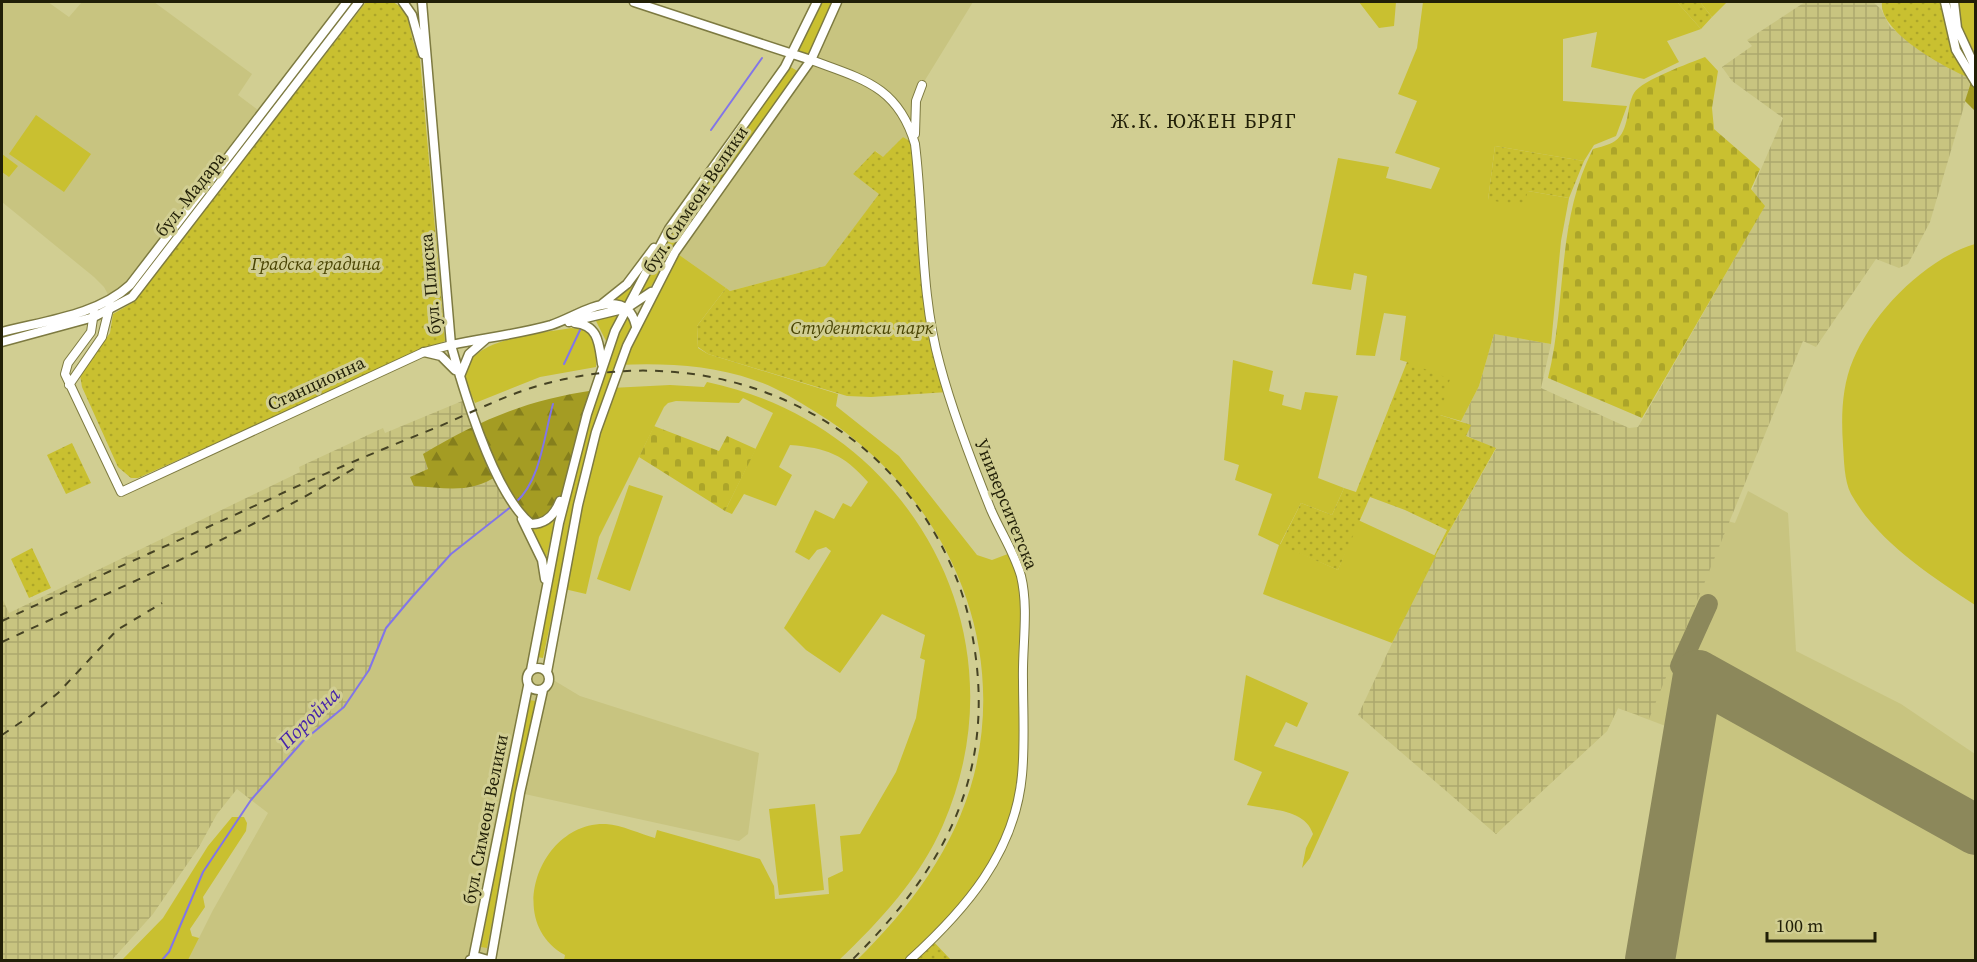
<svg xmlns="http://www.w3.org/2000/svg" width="1977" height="962" font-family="'Source Serif 4',serif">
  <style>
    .built { fill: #c8c480 }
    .industrial { fill: url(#industrial-grid) }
    .grass { fill: #c9c030 }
    .forest { fill: url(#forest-firs) }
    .cemetery { fill: url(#cemetery-stones) }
    .park { fill: url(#park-dots) }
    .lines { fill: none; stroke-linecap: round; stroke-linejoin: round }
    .stream { stroke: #8275e8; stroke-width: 2 }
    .taxiway { stroke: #8c885b; stroke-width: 20 }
    .runway { stroke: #8c885b; stroke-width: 50 }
    .tertiary-casing { stroke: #7d7a41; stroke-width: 10 }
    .secondary-casing { stroke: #7d7a41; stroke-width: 11 }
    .tertiary { stroke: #fff; stroke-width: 8 }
    .secondary { stroke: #fff; stroke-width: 8 }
    .rail { stroke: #464324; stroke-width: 2; stroke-dasharray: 8 8; stroke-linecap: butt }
    .labels { text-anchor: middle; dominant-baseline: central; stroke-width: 6; stroke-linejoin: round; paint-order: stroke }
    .street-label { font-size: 18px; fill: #211f07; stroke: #d1ce92 }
    .park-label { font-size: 18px; font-style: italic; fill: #484302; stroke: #d1ce92 }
    .neighbourhood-label { font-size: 20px; letter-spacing: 1.5px; fill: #211f07; stroke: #d1ce92 }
    .water-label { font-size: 20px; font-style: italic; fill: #4724ab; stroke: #d1ce92 }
  </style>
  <defs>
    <pattern id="industrial-grid" width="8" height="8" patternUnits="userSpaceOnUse" patternTransform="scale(1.5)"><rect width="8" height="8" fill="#c8c480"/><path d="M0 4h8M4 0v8" fill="none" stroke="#aca86d"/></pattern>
    <pattern id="forest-firs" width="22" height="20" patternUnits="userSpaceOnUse" patternTransform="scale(1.5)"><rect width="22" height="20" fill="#a49c23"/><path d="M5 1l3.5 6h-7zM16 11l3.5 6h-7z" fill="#857f1c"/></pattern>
    <pattern id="cemetery-stones" width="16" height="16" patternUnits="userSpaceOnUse" patternTransform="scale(1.5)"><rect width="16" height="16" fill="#c9c030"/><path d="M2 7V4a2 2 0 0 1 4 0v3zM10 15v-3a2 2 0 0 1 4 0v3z" fill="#aca529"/></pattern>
    <pattern id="park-dots" width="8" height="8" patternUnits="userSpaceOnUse" patternTransform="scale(1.5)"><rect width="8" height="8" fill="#c9c030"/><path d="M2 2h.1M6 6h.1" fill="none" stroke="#aca529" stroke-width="1.8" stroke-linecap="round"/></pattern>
  </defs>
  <rect width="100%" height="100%" fill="#d1ce92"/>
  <!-- built -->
  <path class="built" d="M2,2H48L69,17L82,2H154L252,74L238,95L262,113L130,285L111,300L104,287L94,277L2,202Z
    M837,2H973L922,85L916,101L915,144L903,137L883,158L876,151L853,174L880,194L825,266L730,291L675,252L800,75Z
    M1748,491L1788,513L1796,651L1901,704L1975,754V960H1632L1676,730L1618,708L1607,731L1496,834L1430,776L1696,513L1735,523Z
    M513,504L536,545L546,589L532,670L541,668L550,678L580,696L759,753L748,834L739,841L520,793L490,960H188L213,910L268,813L251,800L303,741L344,707L369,670L386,628L412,597L451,554Z"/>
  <!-- industrial -->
  <path class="industrial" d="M1805,2H1873L1881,9L1890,27L1972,79L1930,222L1908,264L1899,268L1876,259L1816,347L1803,341L1649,719L1618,708L1607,731L1496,834L1358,715L1424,576L1496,449L1465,435L1470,426L1461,421L1479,386L1494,334L1551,344L1541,388L1629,428L1638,427L1764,207L1752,190L1783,118L1732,81L1722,67L1752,46L1747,40Z
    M467,399L513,504L451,554L412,597L386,628L369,670L344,707L303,741L251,800L237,789L217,814L199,847L153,914L112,960H2V598L9,613L300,472L299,467L383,428L385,433Z"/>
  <!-- grass -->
  <path class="grass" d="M817,2H837L811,60L794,54Z
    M1359,2H1396L1394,26L1379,28Z
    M1423,2H1677L1701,29L1667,41L1679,62L1644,79L1591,67L1597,32L1563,39V101L1627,106L1616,136L1594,145L1584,161L1495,146L1488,200L1528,191L1569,198L1561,241L1551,344L1494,334L1479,386L1461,421L1440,415L1407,362L1400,360L1406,316L1384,313L1375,356L1356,355L1367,276L1354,273L1351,290L1312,284L1338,158L1389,167L1386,178L1431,189L1440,168L1395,153L1417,101L1398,94L1417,48Z
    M1700,2H1727L1712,17Z
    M1954,2H1975V69L1965,52Z
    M789,66L799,72L700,207L647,293L635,300L671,231Z
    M267,112L269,114L131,293L130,291Z
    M36,115L91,154L64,192L9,154Z
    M2,154L18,166L9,177L2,172Z
    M1975,244H1976L1975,605C1931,576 1877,541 1851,494C1844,481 1844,459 1843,445C1841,416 1842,386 1853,360C1873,312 1925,259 1975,244Z
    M675,252L726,288L697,326L698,348L708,354L838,394L836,406L899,456L977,555L992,560L1013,552L1021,577L1025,733L1013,819L982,884L910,960H857C910,908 955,848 974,775C1010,631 938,486 814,411C794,399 776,387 754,380C711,365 664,363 619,365L611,388L670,385L704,387L707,382C908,424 1027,632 943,825C920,878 880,921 839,960H564L565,955C503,921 541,821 606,824C622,825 640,834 655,838L657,830L760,859L774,886L775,899L829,894L828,878L843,871L840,836L860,834L896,772L916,718L925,660L920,658L925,635L882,614L840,673L806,650L784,628L831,551L826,547L817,550L809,560L795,552L815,510L834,519L843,503L851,507L868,482C843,454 827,448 790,445L779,467L792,475L776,506L744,494L732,514L725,511L773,413L743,398L739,403L676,401L668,403L664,407L599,537L586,594L560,588L572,521L543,658L537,657C560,544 576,417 627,313L634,326Z
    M643,270L625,304L612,301Z
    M618,314L606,341L595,319Z
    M571,328L587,330L596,342V367L540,377L475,403C472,395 465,384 465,377C464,338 544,333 571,328Z
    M1233,360L1273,371L1269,391L1284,395L1282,405L1301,410L1305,392L1338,396L1318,478L1344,488L1332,515L1301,503L1280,544L1338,570L1358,520L1436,556L1392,643L1263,594L1279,545L1258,535L1272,494L1235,480L1239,465L1224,460Z
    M629,485L663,496L630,591L597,579Z
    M556,517L546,559L531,526L547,524Z
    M1246,675L1308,703L1297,727L1286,722L1274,746L1349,772L1310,858L1302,868L1306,848L1313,834C1305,808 1269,810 1247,805L1262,772L1234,760Z
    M529,700L536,701L487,948L481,947Z
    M815,804L824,890L779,895L769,809Z
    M232,817H244L247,823L246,831L203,897L205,907L190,929L192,936L199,938L188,960H122L163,918L208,846Z"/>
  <!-- forest -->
  <path class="forest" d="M1972,79L1975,83V111L1965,101Z
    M595,390L576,458L557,510L531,524L498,475C471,494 446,488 414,486L410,477L428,469L423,454C482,419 527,400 595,390Z"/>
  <!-- cemetery -->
  <path class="cemetery" d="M1705,57L1718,71L1712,108L1714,129L1760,169L1751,189L1765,206L1642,418L1548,378C1567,302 1556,221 1593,149C1600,147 1609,145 1615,141C1630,131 1626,106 1634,93C1642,80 1690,63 1705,57Z
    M654,426L719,451L727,436L756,449L725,511L639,457Z"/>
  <!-- park -->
  <path class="park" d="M366,2H393L406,10L413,41L420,59L445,341L138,478H131L118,467L82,387L80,375L110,333L113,314L132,303Z
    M1677,2H1700L1712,17L1701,29Z
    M1882,2H1945L1949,29L1972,79C1947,69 1878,32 1882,2Z
    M903,137L915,144L929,298L948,392L871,397L847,396L708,354L698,347L697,326L726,288L730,291L825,266L879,194L853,174L875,151L883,157Z
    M1495,146L1584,161L1569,198L1528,191L1523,206L1488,200Z
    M1407,362L1450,379L1440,415L1471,425L1466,436L1496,448L1424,576L1447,530L1405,510L1370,497L1338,570L1280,545L1301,503L1332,515L1344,488L1356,492Z
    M72,443L91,483L66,494L47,455Z
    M32,548L51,588L29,598L11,559Z
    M932,940L951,960H910Z"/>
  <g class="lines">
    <!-- stream -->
    <path class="stream" d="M711,130L762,58
      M564,364L580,330
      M516,502C541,480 544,435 553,404
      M162,960L169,952L203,872L251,800L303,741L344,707L369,670L386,628L412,597L451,554L512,506"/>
    <!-- taxiway -->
    <path class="taxiway" d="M1698,675L1680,666L1708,604"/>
    <!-- runway -->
    <path class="runway" d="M1650,960L1698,675L1976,830"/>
    <!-- tertiary casing -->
    <g class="tertiary-casing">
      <path id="tertiary" d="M811,60C862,79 898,86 915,144C924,217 920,294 940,365C953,414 972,463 991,510C1001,533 1014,552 1021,576C1029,609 1022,647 1023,680C1023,712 1025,743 1022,775C1015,853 965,910 910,960
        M915,134L916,101L922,85
        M94,312L91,332L68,363L65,374L121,492L424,352L451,345
        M69,385L102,337L110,305"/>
    </g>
    <!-- secondary casing -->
    <g class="secondary-casing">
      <path id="secondary" d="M403,2L412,15L423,54
        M422,2L451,345C464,392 494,494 531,524C547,524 555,514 560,501
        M634,2L811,60
        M1945,2L1956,50L1976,83
        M1954,2L1957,28L1976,69
        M602,304L627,284L654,248
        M569,322L627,308L651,292
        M575,323C599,325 599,345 602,364
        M2,332C44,321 98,315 130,285L347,2
        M2,342L94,317L132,297L359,2
        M451,345C484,338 519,334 551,325C570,319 591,304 611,304C626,304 633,313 636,326
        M424,352L441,356L455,370
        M460,376L469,354L486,339
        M522,519L542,560L545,579
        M527 679a11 11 0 1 1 22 0a11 11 0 1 1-22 0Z
        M531,670L559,523L587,414L615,331L669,229L785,67L817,2
        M547,672L578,505L596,432L627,346L675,252L811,60L837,2
        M473,959L528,686
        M470,960L478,957L488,960
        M491,960L520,793L543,690"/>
    </g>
    <!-- tertiary -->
    <use href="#tertiary" class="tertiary"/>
    <!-- secondary -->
    <use href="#secondary" class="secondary"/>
    <!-- rail -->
    <path class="rail" d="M2,621C91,579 182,539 272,498C327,472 383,449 440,426C470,413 500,398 531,388C645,352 769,372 862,447C914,490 954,553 969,619C1001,762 952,861 852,960
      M2,642C121,587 242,535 355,468
      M2,735L30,716L58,693L117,630L162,603"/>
  </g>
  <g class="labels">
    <!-- street labels -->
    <g class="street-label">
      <text transform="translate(190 194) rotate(-52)">бул. Мадара</text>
      <text transform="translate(695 199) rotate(-56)">бул. Симеон Велики</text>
      <text transform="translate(430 284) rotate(-95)">бул. Плиска</text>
      <text transform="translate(316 383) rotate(-25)">Станционна</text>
      <text transform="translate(1007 504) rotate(68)">Университетска</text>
      <text transform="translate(485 819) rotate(-79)">бул. Симеон Велики</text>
    </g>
    <!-- park labels -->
    <g class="park-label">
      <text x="316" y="263">Градска градина</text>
      <text x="862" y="327">Студентски парк</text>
    </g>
    <!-- neighbourhood labels -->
    <g class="neighbourhood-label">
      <text x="1204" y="121">Ж.К. ЮЖЕН БРЯГ</text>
    </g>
    <!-- water labels -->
    <g class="water-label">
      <text transform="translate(309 718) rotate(-45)">Поройна</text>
    </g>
  </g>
  <!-- border -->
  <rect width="1977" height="962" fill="none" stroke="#211f07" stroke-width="6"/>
  <!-- scale -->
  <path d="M1767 932v9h108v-9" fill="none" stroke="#211f07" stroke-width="3"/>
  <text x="1776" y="932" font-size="18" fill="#211f07" stroke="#d1ce92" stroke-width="4.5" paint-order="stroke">100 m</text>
</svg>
